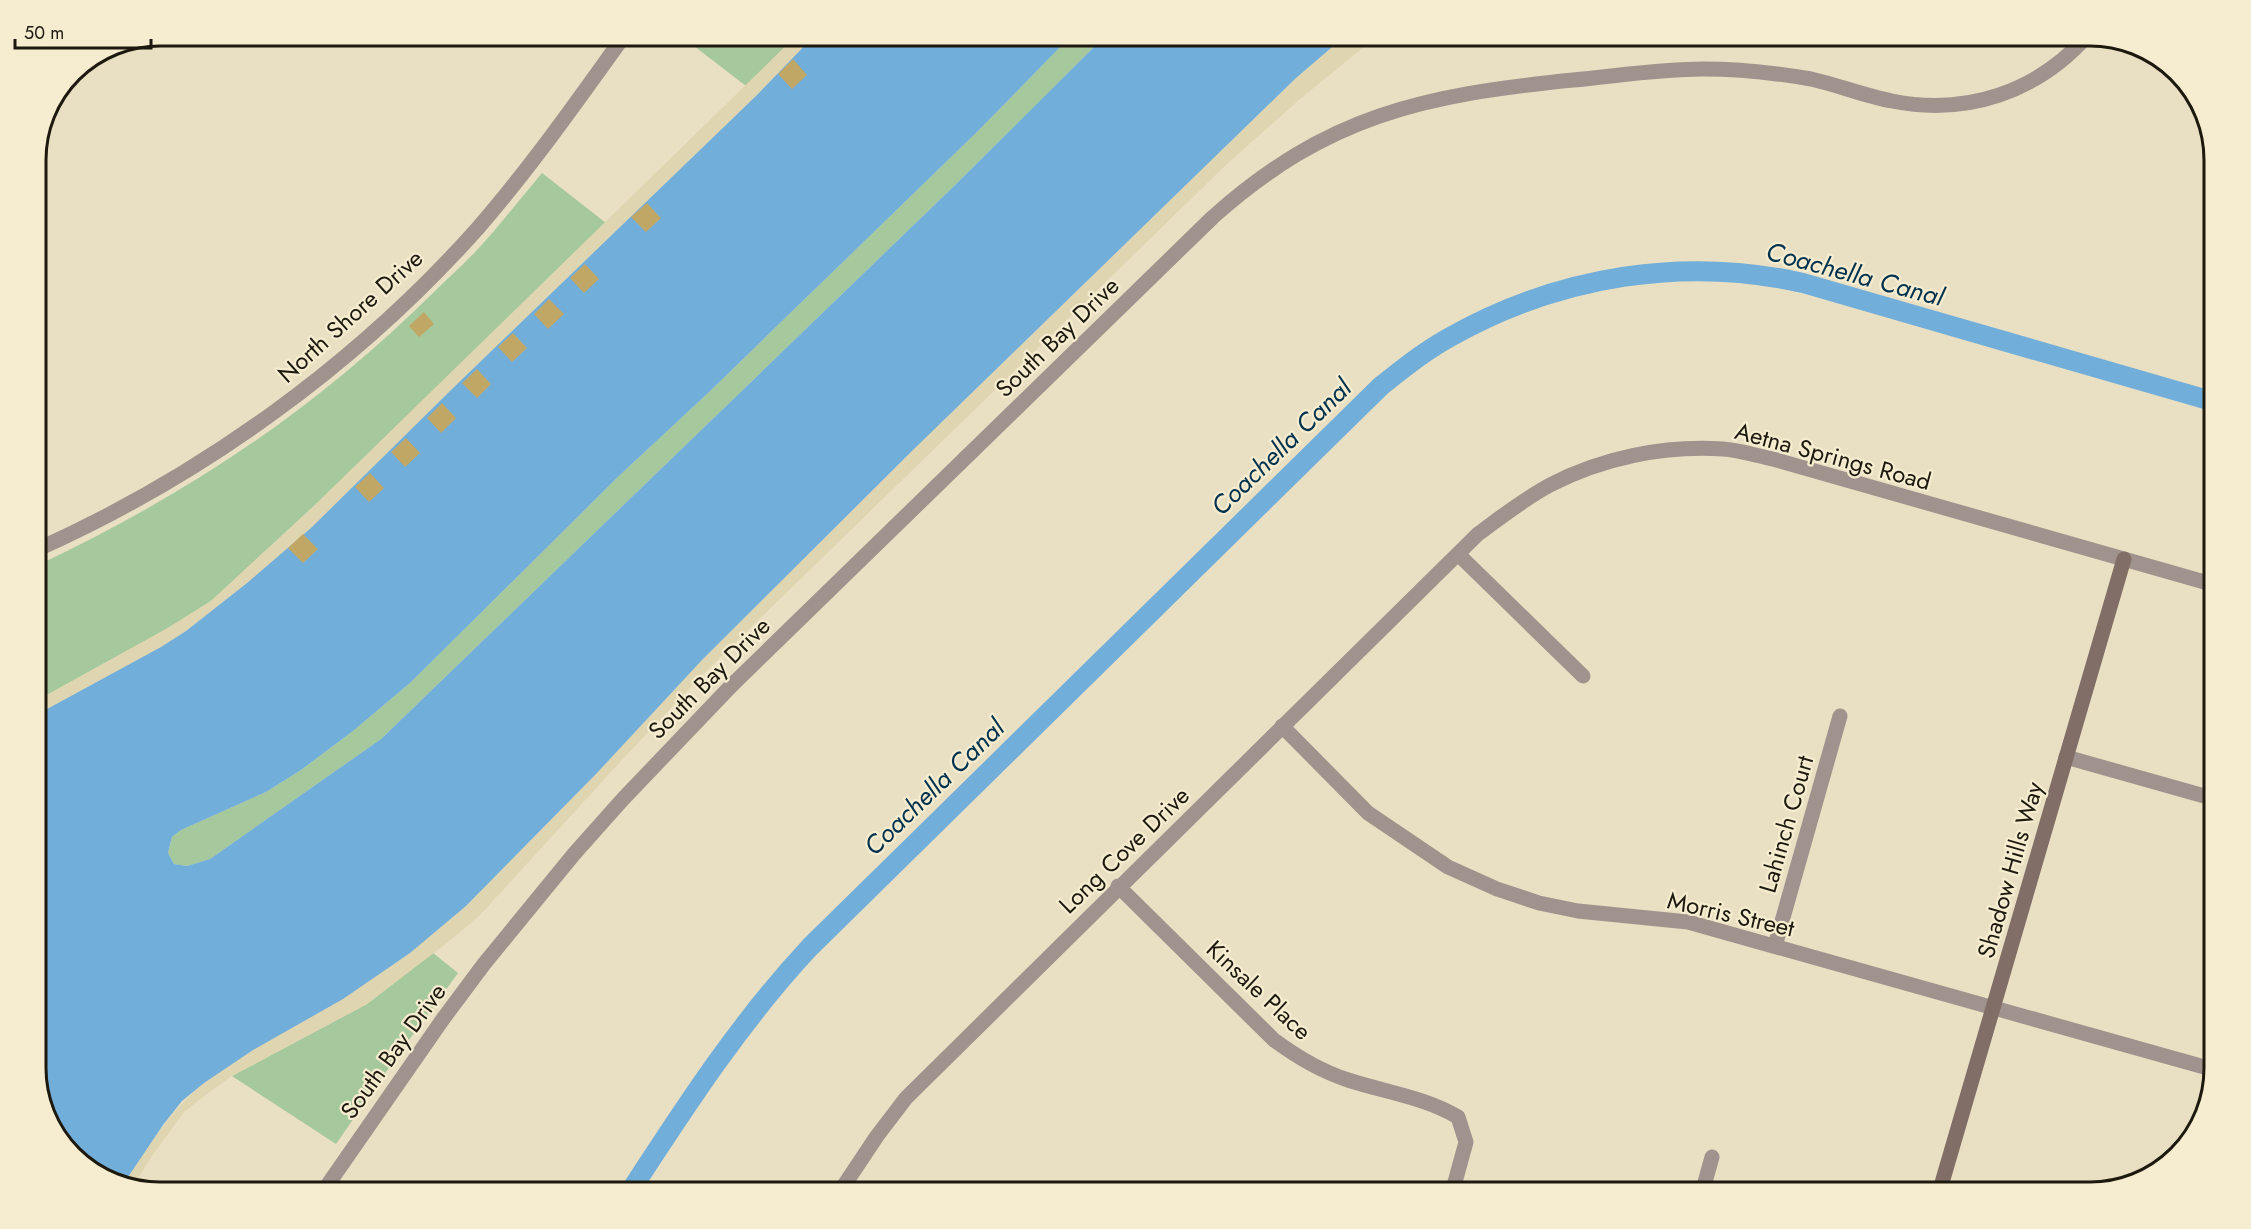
<svg xmlns="http://www.w3.org/2000/svg" width="2251" height="1229" font-family="Jost,sans-serif">
  <style>
    .green { fill: #a5c89c }
    .sand { fill: #dfd6b1 }
    .water { fill: #71aeda }
    .lines { fill: none; stroke-linecap: round; stroke-linejoin: round }
    .canal { stroke: #71aeda; stroke-width: 20 }
    .building { fill: #c0a766 }
    .street { stroke: #a0938d; stroke-width: 15 }
    .secondary { stroke: #806e67; stroke-width: 15 }
    .labels { text-anchor: middle; dominant-baseline: central; stroke-width: 4.5; stroke-linejoin: round; paint-order: stroke }
    .street-label { font-size: 24px; fill: #1d190f; stroke: #f6ecd0 }
    .water-label { font-size: 26px; font-style: italic; fill: #00324e; stroke: #f6ecd0 }
    .rim { fill: none; stroke: #1d190f; stroke-width: 3 }
  </style>
  <rect width="100%" height="100%" fill="#e9dfc3"/>
  <!-- green -->
  <path class="green" d="M681,36H796L746,86Z
    M1071,36H1105L952,188L381,739L210,859L187,866L174,864L168,853L172,837L181,830L266,792L301,770L353,731L410,683L620,475L707,394L978,131Z
    M542,173L606,223L315,505L211,601L168,628L36,701V566C188,494 312,412 432,294C447,279 463,265 478,249C500,225 521,198 542,173Z
    M433,953L458,973L395,1059L336,1144L232,1076L367,1004Z"/>
  <!-- sand -->
  <path class="sand" d="M796,36H814L757,95L451,390L311,528L247,583L186,631L161,647L36,715V701L168,628L211,601L315,505Z
    M1345,36H1377L1299,100L1228,163L704,673L621,761L481,914L452,939L367,1004L232,1076L208,1093L184,1112L152,1156L133,1186L124,1183C149,1146 169,1112 204,1083L466,906L596,774L702,660L913,450L1296,78Z"/>
  <!-- water -->
  <path class="water" d="M814,36H1071L978,131L707,394L620,475L410,683L353,731L301,770L266,792L181,830L172,837L168,853L174,864L187,866L210,859L381,739L952,188L1105,36H1345L1296,78L913,450L702,660L596,774L466,906L410,953L343,999L253,1050L204,1083L182,1101L163,1125L124,1183L98,1177L53,1131L36,1077V715L161,647L186,631L247,583L311,528L451,390L757,95Z"/>
  <g class="lines">
    <!-- canal -->
    <path class="canal" d="M629,1193C685,1107 740,1022 810,947L1381,386C1404,368 1426,350 1452,336C1559,276 1684,256 1803,283L2215,402"/>
  </g>
  <!-- building -->
  <path class="building" d="M793,59L807,75L792,89L778,74Z
    M647,203L661,218L646,232L631,217Z
    M585,264L599,279L584,293L570,278Z
    M549,299L564,314L548,329L534,314Z
    M424,312L434,324L419,337L409,326Z
    M513,333L527,348L512,362L498,347Z
    M477,369L491,384L477,398L462,383Z
    M442,403L456,418L441,433L427,418Z
    M406,438L420,453L405,467L391,452Z
    M370,473L384,488L369,502L355,487Z
    M303,534L318,549L303,563L288,548Z"/>
  <g class="lines">
    <!-- street -->
    <path class="street" d="M36,550C202,476 357,364 478,228C531,167 577,101 624,36
      M1458,554L1583,676
      M1282,726L1368,813L1448,867L1497,889L1539,903L1578,911L1688,922L2215,1070
      M2066,757L2215,799
      M1118,886L1274,1040C1297,1057 1320,1071 1348,1080C1385,1092 1424,1097 1458,1117L1466,1142L1452,1193
      M1775,946L1840,716
      M322,1193L443,1019L484,964L574,854L623,799L731,686L1213,217C1327,115 1424,95 1573,80C1616,76 1660,69 1703,69C1739,69 1776,73 1811,79C1838,85 1865,96 1892,101C1967,116 2037,92 2087,36
      M839,1193L877,1136L906,1098L1478,534C1501,517 1524,499 1550,485C1602,458 1664,445 1723,449C1740,450 1757,456 1773,459L2215,585
      M1702,1193L1712,1157"/>
    <!-- secondary -->
    <path class="secondary" d="M1939,1193L2124,559"/>
  </g>
  <g class="labels">
    <!-- street labels -->
    <g class="street-label">
      <text transform="translate(350 316) rotate(-42)">North Shore Drive</text>
      <text transform="translate(1057 337) rotate(-44)">South Bay Drive</text>
      <text transform="translate(1833 456) rotate(15)">Aetna Springs Road</text>
      <text transform="translate(709 678) rotate(-45)">South Bay Drive</text>
      <text transform="translate(1786 824) rotate(-74)">Lahinch Court</text>
      <text transform="translate(1124 850) rotate(-44)">Long Cove Drive</text>
      <text transform="translate(2010 870) rotate(-74)">Shadow Hills Way</text>
      <text transform="translate(1731 914) rotate(13)">Morris Street</text>
      <text transform="translate(1259 990) rotate(43)">Kinsale Place</text>
      <text transform="translate(393 1051) rotate(-54)">South Bay Drive</text>
    </g>
    <!-- water labels -->
    <g class="water-label">
      <text transform="translate(1855 274) rotate(15)">Coachella Canal</text>
      <text transform="translate(1281 447) rotate(-44)">Coachella Canal</text>
      <text transform="translate(934 787) rotate(-44)">Coachella Canal</text>
    </g>
  </g>
  <!-- crop -->
  <path d="M0 0H2251V1229H0ZM160 46H2090A114 114 0 0 1 2204 160V1068A114 114 0 0 1 2090 1182H160A114 114 0 0 1 46 1068V160A114 114 0 0 1 160 46Z" fill="#f6ecd0" fill-rule="evenodd"/>
  <path class="rim" d="M160 46H2090A114 114 0 0 1 2204 160V1068A114 114 0 0 1 2090 1182H160A114 114 0 0 1 46 1068V160A114 114 0 0 1 160 46Z"/>
  <!-- scale -->
  <path d="M15 39v9h136v-9" fill="none" stroke="#1d190f" stroke-width="3"/>
  <text x="24" y="39" font-size="18" fill="#1d190f" stroke="#f6ecd0" stroke-width="4.5" paint-order="stroke">50 m</text>
</svg>
